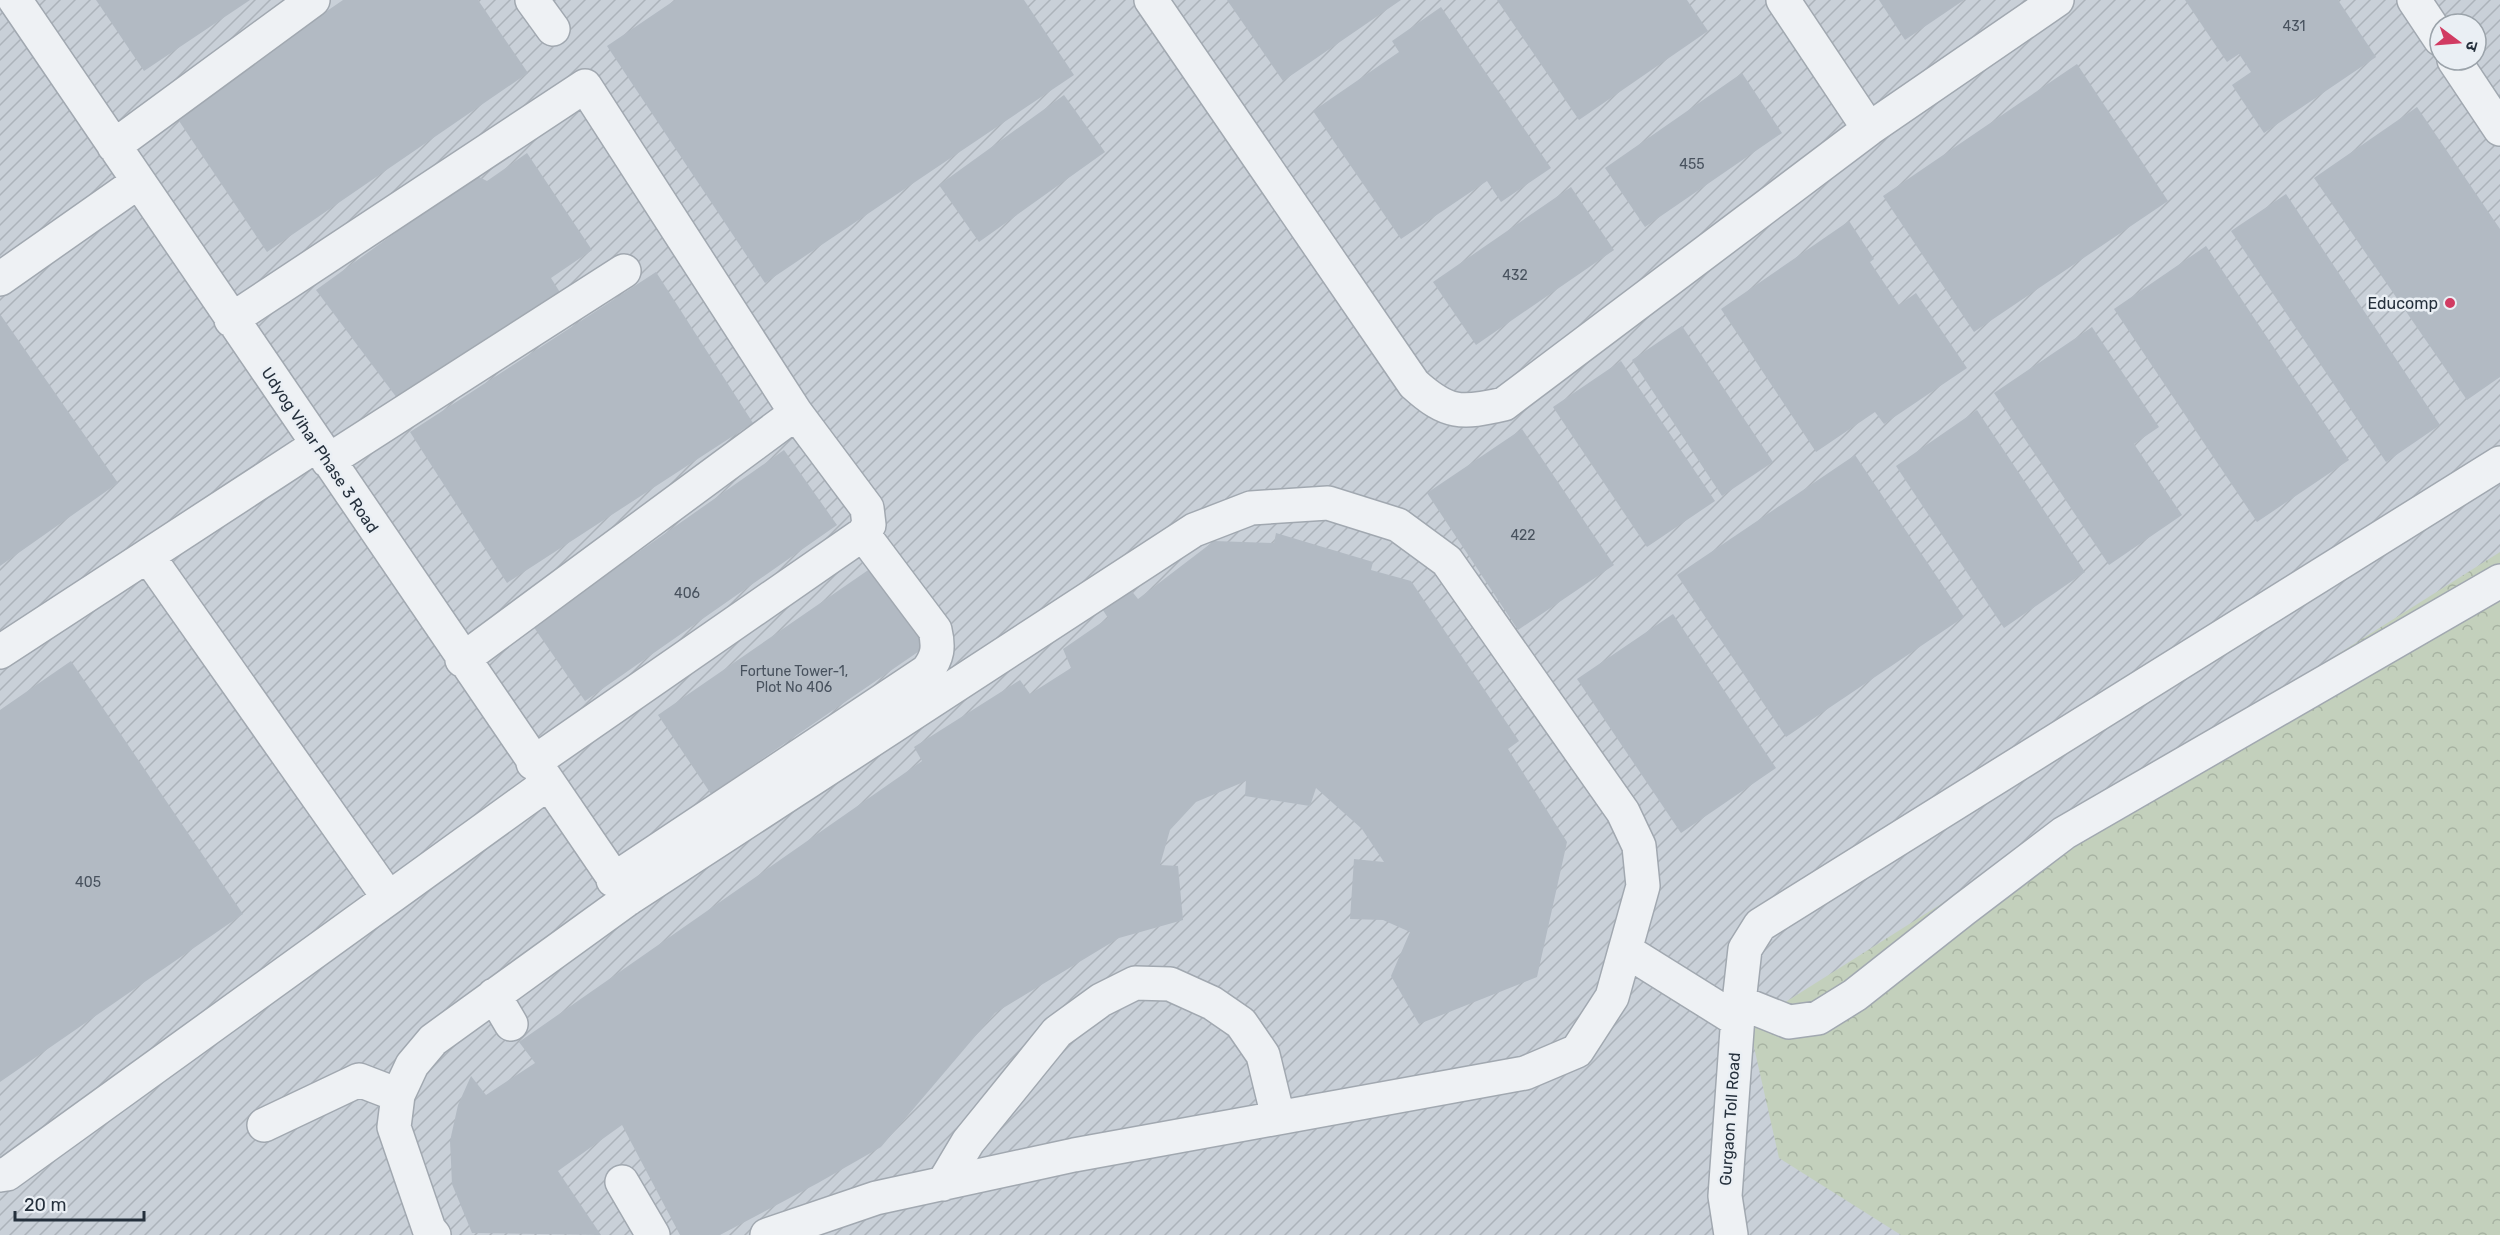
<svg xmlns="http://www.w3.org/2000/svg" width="2500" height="1235" font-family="Rubik,'Noto Sans Devanagari',sans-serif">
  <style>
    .industrial { fill: url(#industrial-furrows); fill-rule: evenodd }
    .forest { fill: url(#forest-crowns) }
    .building { fill: #b2bac3 }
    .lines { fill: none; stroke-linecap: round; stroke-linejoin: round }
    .minor-casing { stroke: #a1a8b0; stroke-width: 36 }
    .minor { stroke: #eef1f4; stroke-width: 33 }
    .poi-dot { fill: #d13b62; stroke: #eaeff4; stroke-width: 2 }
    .labels { text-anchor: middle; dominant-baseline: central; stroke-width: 5; stroke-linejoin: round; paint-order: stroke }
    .number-label { font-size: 14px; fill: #48525e }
    .poi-label { font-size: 16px; fill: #25303c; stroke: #eaeff4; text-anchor: end }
    .street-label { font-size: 16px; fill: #25303c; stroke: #eaeff4 }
  </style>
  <defs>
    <pattern id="industrial-furrows" width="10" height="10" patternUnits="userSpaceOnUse" patternTransform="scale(1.5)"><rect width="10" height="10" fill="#c9d0d8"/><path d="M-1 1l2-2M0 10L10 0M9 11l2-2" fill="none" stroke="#acb3ba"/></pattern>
    <pattern id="forest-crowns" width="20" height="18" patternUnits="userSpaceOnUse" patternTransform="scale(1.5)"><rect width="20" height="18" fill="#c3d0bc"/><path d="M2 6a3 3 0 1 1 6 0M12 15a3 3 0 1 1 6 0" fill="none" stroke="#a7b3a2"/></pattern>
  </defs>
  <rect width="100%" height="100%" fill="#dbe1e6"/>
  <!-- industrial -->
  <path class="industrial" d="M0,0H2500V1235H0ZM2440,24H2476V60H2440Z"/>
  <!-- forest -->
  <path class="forest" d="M2500,552V1235H1901L1779,1158L1749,1025Z"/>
  <!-- building -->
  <path class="building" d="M96,0H250L144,71Z
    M343,0H478L528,73L267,252L175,115Z
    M675,0H1024L1074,75L765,283L607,46Z
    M1227,0H1401L1283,81Z
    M1497,0H1687L1708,31L1579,120Z
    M1879,0H1964L1905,40Z
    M2185,0H2338L2376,57L2264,133L2232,85L2251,72L2239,54L2227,62Z
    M1441,7L1551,168L1501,202L1487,181L1401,239L1313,111L1399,52L1392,41Z
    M2077,64L2168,201L1974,332L1883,196Z
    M1742,73L1782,133L1645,227L1605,168Z
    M1064,95L1105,152L979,242L939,185Z
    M2417,107L2500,229V377L2467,400L2314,178Z
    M527,153L592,250L551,278L566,302L406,410L316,290L475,175L487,181Z
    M1571,187L1614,250L1476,345L1433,282Z
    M2286,194L2440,425L2386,462L2231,231Z
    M1849,221L1874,259L1870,262L1899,305L1916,293L1967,368L1884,424L1875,412L1816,452L1721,309Z
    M2206,246L2349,460L2257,522L2114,309Z
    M656,272L753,423L507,583L410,432Z
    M0,314L118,483L0,566Z
    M1682,326L1773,462L1722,496L1632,360Z
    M2092,327L2159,427L2134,444L2182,515L2109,565L1994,393Z
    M1621,361L1715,501L1647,547L1553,407Z
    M1977,410L2085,572L2004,628L1896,466Z
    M1522,429L1614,565L1518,630L1427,493Z
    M784,450L837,525L585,701L533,626Z
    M1855,455L1964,617L1786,737L1677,575Z
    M1276,533L1373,562L1371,570L1411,581L1519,741L1508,749L1567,842L1537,977L1419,1024L1391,976L1410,932L1383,920L1350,919L1354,859L1384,862L1362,829L1316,788L1310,806L1245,796L1246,781L1196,802L1170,830L1160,865L1178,866L1183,920L1119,938L995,1013L881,1147L818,1183L720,1235H680L622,1125L558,1171L601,1235L472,1233L452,1184L450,1141L458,1105L471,1076L486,1095L535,1063L519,1042L922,761L914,747L1020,680L1030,694L1071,668L1063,649L1108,618L1101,607L1130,589L1138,599L1214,541L1274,543Z
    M877,564L931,643L711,794L658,715Z
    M1673,614L1776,768L1681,833L1577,679Z
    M71,661L243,914L0,1082V710Z"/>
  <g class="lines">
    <!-- minor casing -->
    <g class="minor-casing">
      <path id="minor" d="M15,0L628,899
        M532,0L553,29
        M1151,0L1414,384C1447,414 1461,414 1504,404L1869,129L2057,0
        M1783,0L1869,129
        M2414,0L2440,39
        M2454,60L2500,129
        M114,146L313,0
        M0,279L138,182
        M231,320L585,86L796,413L867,508L869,525L863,534L533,763
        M328,461L624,271
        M148,556L388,897
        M0,652L317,445
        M462,660L796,413
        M613,880L927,671C938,657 939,647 935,630L863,534
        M1625,950L1737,1020
        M494,995L511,1024
        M1739,1002L1789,1022L1818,1018L1855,995L1964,909L2064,833L2500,581
        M264,1125L359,1080L398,1095
        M0,1175L7,1174L547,784
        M622,1182L653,1235
        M943,1184L968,1142L1057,1032L1101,1000L1135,983L1170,984L1212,1003L1241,1023L1263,1055L1278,1117
        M434,1235L429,1229L394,1127L398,1095L412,1065L433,1040L628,899L1194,530L1251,508L1328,503L1398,525L1447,561L1623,812L1639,846L1643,886L1612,997L1577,1051L1525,1073L1074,1155L876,1198L767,1235
        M1731,1235L1725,1196L1739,1002L1745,949L1760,925L2500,463"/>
    </g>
    <!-- minor -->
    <use href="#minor" class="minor"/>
  </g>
  <!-- markers -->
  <circle class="poi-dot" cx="2450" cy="303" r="6"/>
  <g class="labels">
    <!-- number labels -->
    <g class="number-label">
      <text x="2294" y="26">431</text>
      <text x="1692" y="164">455</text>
      <text x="1515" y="275">432</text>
      <text x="1523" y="535">422</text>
      <text x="687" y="593">406</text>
      <text x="794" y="671">Fortune Tower-1,<tspan x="794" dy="16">Plot No 406</tspan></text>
      <text x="88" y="882">405</text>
    </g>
    <!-- poi labels -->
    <g class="poi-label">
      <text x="2438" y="303">Educomp</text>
    </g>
    <!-- street labels -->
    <g class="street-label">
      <text transform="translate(320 450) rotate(56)">Udyog Vihar Phase 3 Road</text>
      <text transform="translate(1730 1119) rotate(-86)">Gurgaon Toll Road</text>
    </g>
  </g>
  <!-- north arrow -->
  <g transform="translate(2458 42) rotate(106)"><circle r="28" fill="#eaeff4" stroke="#9ba3aa" stroke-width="1.5"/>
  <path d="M0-4.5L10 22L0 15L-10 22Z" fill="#d13b62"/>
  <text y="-9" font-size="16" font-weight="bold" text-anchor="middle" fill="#25303c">उ</text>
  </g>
  <!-- scale -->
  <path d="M15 1211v9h129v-9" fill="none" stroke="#25303c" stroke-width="3"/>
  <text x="24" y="1211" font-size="18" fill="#25303c" stroke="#eaeff4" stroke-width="4.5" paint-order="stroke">20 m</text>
</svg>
